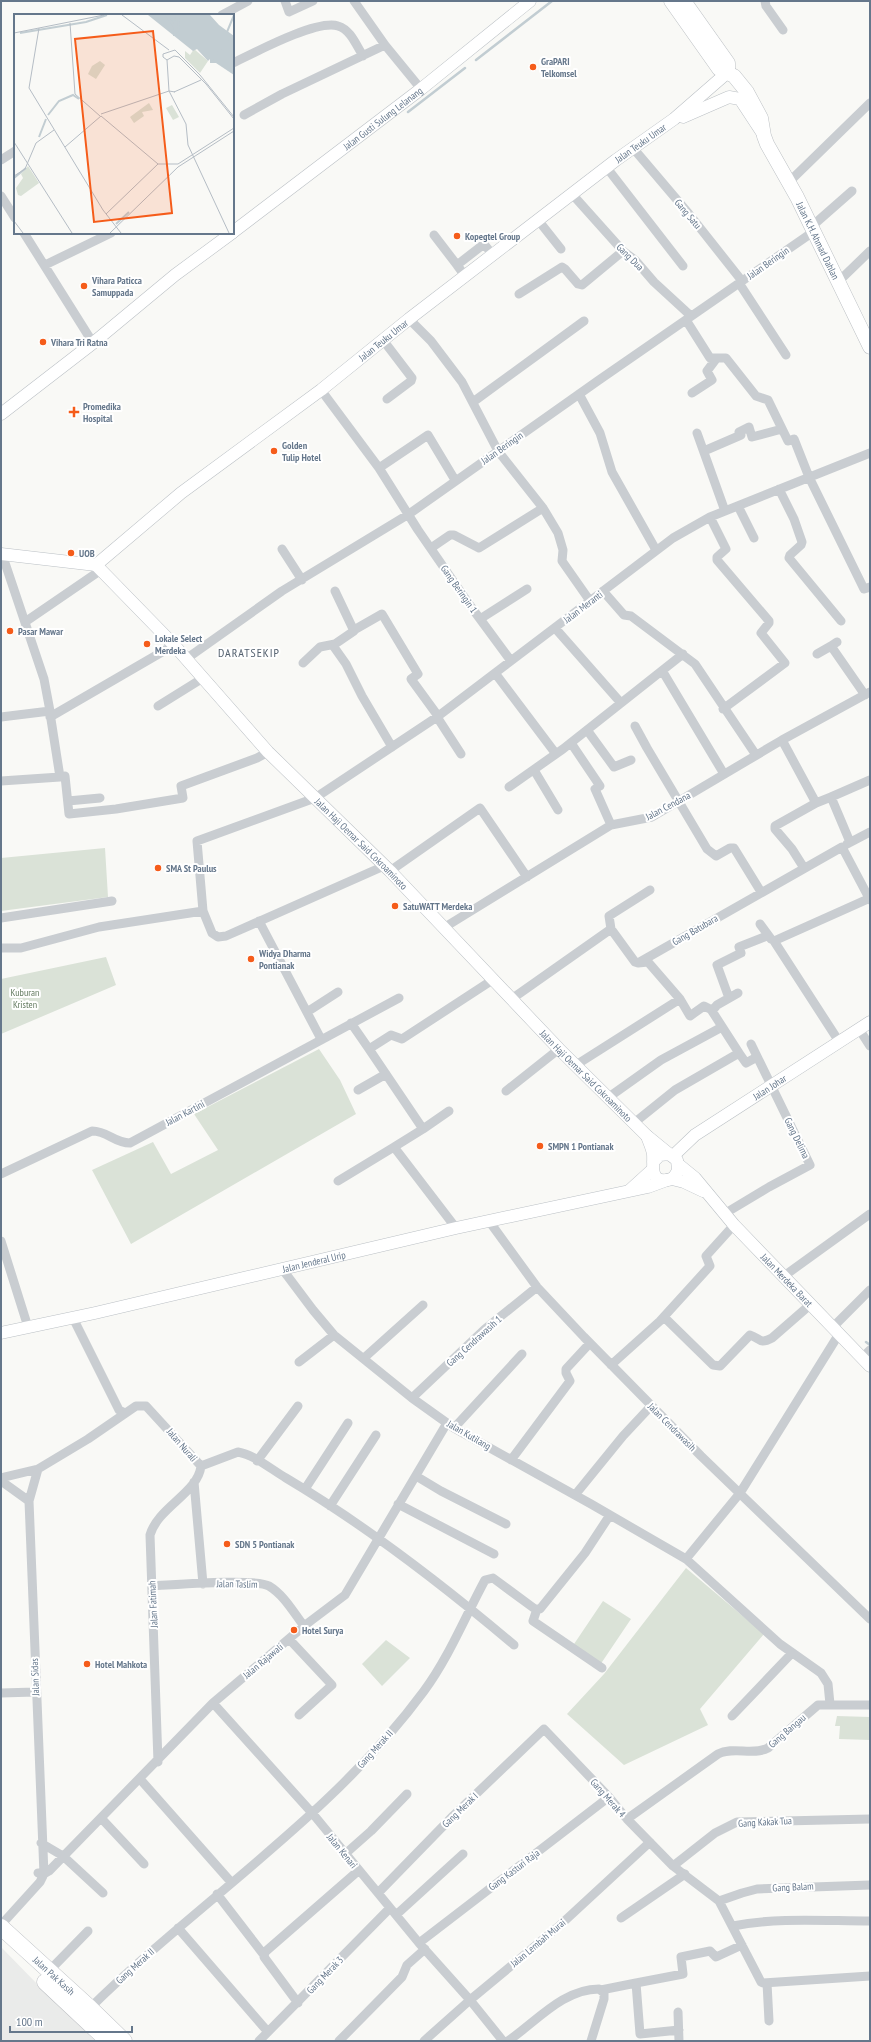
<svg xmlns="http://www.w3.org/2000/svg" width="871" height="2042" font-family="'PT Sans Narrow',sans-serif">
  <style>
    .built { fill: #eaebea }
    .green { fill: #dae2d7 }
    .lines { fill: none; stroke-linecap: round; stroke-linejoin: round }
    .stream { stroke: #c2cdd2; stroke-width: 2.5 }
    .secondary-casing { stroke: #bbc0c5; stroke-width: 13 }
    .primary-casing { stroke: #bcc0c4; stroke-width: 15 }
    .highway-casing { stroke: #bbbec2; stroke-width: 17 }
    .street { stroke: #c9cdd1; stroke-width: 9 }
    .secondary { stroke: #fff; stroke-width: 12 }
    .primary { stroke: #fff; stroke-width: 14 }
    .highway { stroke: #fff; stroke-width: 16 }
    .poi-dot { fill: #f55c1a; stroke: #fff; stroke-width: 1.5 }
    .labels { text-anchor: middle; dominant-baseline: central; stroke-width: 4; stroke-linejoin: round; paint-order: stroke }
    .poi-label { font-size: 10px; font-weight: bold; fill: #65778b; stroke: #fff; text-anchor: start }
    .street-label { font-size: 10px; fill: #65778b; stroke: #fff }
    .park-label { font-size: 10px; fill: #647b61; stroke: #fff }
    .quarter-label { font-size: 12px; letter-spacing: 1px; fill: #54616f; stroke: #fff }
    .inset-river { fill: none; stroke: #c2cdd2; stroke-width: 2 }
    .inset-road { fill: none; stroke: #b5bdc5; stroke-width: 1 }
    .view { fill: #f55c1a; fill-opacity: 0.15; stroke: #f55c1a; stroke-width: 2 }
    .inset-edge { fill: none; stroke: #65778b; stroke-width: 2 }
  </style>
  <rect width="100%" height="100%" fill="#f9f9f6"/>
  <!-- built -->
  <path class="built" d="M1,1947L40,1987L95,2041H1Z"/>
  <!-- green -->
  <path class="green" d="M105,848L108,897L1,911V858Z
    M106,957L116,985L1,1034V979Z
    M319,1049L340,1080L356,1114L131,1244L92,1170L153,1142L171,1174L218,1150L194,1114Z
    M686,1568L764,1634L700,1709L708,1725L624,1765L567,1714L604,1674Z
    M603,1601L631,1619L600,1665L572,1647Z
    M386,1640L410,1658L382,1686L362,1664Z
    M837,1716L870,1717V1740L839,1739L840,1726H835Z"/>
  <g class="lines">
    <!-- stream -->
    <path class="stream" d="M476,60L552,1
      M408,112L465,68
      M866,1342L870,1345"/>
    <!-- secondary casing -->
    <g class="secondary-casing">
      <g id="secondary">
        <path d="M683,117L729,97L740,99L763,134"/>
        <path id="s1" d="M233,232L421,89L530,1"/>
        <path d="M1,414L93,343L175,275L232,233"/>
        <path d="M1,554L96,565"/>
        <path id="s2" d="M96,565L174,645L268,752L390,871L559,1049L647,1136L669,1154"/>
        <path id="s3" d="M96,565L181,493L321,390L409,319L616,160L674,119L728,72"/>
        <path d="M647,1136C649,1142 652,1148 653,1154C654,1164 649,1183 667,1180C673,1180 676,1175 678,1170L677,1160L669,1154L660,1155L653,1162"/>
        <path id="s4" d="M673,1156L695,1135L870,1022"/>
        <path id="s5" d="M679,1165L695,1178L734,1225L870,1366"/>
        <path d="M672,1179L684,1182L703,1191"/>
        <path d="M630,1190L652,1170"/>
        <path id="s6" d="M1,1333L95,1313L456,1228L648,1187L667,1180"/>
      </g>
    </g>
    <!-- primary casing -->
    <g class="primary-casing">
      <g id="primary">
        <path id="s7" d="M671,1L719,69L734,76L747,92L761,118L764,136L767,144L797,197L870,347"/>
        <path d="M684,1L728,63V72"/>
      </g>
    </g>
    <!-- highway casing -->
    <g class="highway-casing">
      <g id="highway">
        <path id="s8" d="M1,1927L90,2008L124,2041"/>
        <path d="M45,1982L108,2041"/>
      </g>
    </g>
    <!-- street -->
    <path class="street" d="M285,1L289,12L313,1
      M354,1L385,45L421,89
      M765,1L766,6L783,30
      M222,15L248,1
      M233,63C254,53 317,19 338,26C351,30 356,45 363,56
      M244,115L282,94L385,45
      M633,148L689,214L742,281
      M1,160L15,151
      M607,168L683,266
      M789,182L870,103
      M572,194L623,251L635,260L654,282L691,316
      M1,196L15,218
      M538,220L561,249
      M811,227L852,191
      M24,233L93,343
      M434,235L457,265
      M45,265L111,233
      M465,276L457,265L484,244L493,255
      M838,282L870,251
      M739,283L786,355
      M519,294L562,267L565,269L578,284L582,285L623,251
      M409,319L431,341L462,382L498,451L543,508L558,533L563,550L562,561L590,601
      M686,320L710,358H726L756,396L768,400L788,441L794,439L809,477L864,589L870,587
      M383,340L412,378L411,381L387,399
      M321,390L379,468L418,530L469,604L511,661
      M692,393L712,380L707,371L716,359
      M579,394L600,433L612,472L656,550
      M473,402L584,321
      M697,433L725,511
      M704,451L741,435L739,432L749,427L752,437L782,429
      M379,468L428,435L455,480
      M779,489L794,519L802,542L801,545L790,555L789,558L841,621
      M738,506L754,538
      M710,517L726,549L717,557V560L769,621V623L761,633L785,663L723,709
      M431,548L450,535H454L479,548L543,508
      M282,549L302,580
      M335,591L354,631L335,644L334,647L346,664L362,696L392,747
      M603,591L624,615L631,616L695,664L756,755
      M480,619L527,589
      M25,622L101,570
      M555,628L621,703
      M354,630L382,614L418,674L411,679L438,716
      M837,642L831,646L865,695
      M817,654L831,646
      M186,659L282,591L409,514L599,380L813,232
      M303,663L320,647L335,644
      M663,672L724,774
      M495,673L556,754
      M158,706L203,678
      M1,717L50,711L44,679L2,554
      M50,717L174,645
      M437,717L461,754
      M635,726L647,748L707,849L716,856L730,848H734L761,892
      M587,730L614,767L631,760
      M782,740L816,803
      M571,743L600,786L595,789L611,825
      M534,770L558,810
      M65,776L69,814L116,809L183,798L181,786L257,758L268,752
      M1,781L60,777L50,713
      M509,787L563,749L683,654
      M68,801L100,798
      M850,842L831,797L870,780
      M847,844L870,832
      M804,868L792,849L775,829V826L816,803L831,797
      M390,871L480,808L527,877
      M203,911L197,841L315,798L437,717L673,538L710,517L870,453
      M1,918L112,901
      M259,921L321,1039
      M760,924L771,939
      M445,927L611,825L652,817L782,740L870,692
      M611,929L609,916L650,890
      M1,948H21L99,927L203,911L212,933L218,937L226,936L384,866
      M638,963L648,962L680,999L690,1016L704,1006L712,1010
      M513,998L611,929L635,962L638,963L842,847L870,900
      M729,998L717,965L741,953L739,947L767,936
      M307,1012L338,992
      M351,1023L369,1049L391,1035L402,1039L494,979
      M859,1029L870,1046
      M840,1043L774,941L870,898
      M369,1049L423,1129L394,1147L456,1228
      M739,1053L746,1063L757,1057
      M576,1065L680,999
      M358,1090L386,1074
      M506,1091L559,1049
      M609,1097L661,1060L722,1027
      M634,1123L675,1090L739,1053L712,1011L717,1005L738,993
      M423,1129L449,1111
      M1,1174L92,1131C108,1131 114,1143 130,1143L399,998
      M338,1181L394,1147
      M724,1214L769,1187L810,1165L751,1044
      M489,1221L537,1287L584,1337L701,1456L870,1619
      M1,1241L28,1327
      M283,1270L313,1310L334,1335L412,1398L454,1428L591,1504L686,1559
      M784,1276L870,1214
      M664,1317L713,1365L720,1366L750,1335C760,1338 759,1345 772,1338L811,1304
      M73,1318L119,1410L125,1413
      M833,1327L870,1290
      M364,1358L423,1305
      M862,1358L870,1350
      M299,1362L334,1335
      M611,1365L660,1321L710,1266L706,1256L734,1225
      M412,1398L485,1329L537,1287
      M454,1428L522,1354
      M511,1460L570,1381L566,1373V1369L590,1343
      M257,1461L298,1406
      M416,1476L441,1491L506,1524
      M1,1478L38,1469L88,1439L136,1406H146L201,1466L238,1452C255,1455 272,1470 286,1478C367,1526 443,1585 514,1645
      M1,1481L29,1501
      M194,1482L203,1584
      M305,1489L348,1423
      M575,1495L623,1436L651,1406
      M398,1504L494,1554
      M330,1506L376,1435
      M152,1586C173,1585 255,1578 269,1586C284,1595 294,1613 304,1626
      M537,1609L533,1621L602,1668
      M289,1639L332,1685L299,1715
      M1,1693L35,1692
      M213,1703L313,1814L419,1943L470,2000L503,2041
      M830,1704L828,1684L821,1673L780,1644L686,1559L740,1493L839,1334
      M732,1716L792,1653
      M158,1762L150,1535C158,1507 198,1493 201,1466
      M140,1779L231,1882
      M101,1818L144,1864
      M627,1819L718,1754C733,1746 753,1756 768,1748L818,1705H870
      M41,1843L63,1856L103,1893
      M345,1854L371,1831L407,1794
      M673,1866L715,1833L737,1822L870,1819
      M38,1873L44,1874L49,1871L213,1703L304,1626L345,1595L447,1423
      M378,1893L453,1816L544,1729L609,1797L627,1819L673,1866L719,1901L761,1982L763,1983L870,1976
      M217,1894L264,1955
      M719,1901L742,1893L757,1889L870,1885
      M396,1915L463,1854
      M621,1918L685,1874
      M1,1925L40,1882L44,1874L29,1501L38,1469
      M733,1926C778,1917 825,1921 870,1921
      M178,1928L268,2032
      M419,1943L609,1797
      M49,1971L88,1931
      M636,1983L683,1974L681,1957L710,1951L716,1957L742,1945
      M767,1983L769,2021
      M601,1990L636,1983L640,2034L679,2030
      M298,2003L264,1957L265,1952L358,1871
      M90,2008C200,1900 332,1816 424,1691C449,1657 465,1617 485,1580L493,1578L535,1609H540L585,1553L610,1515
      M678,2012L679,2041
      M259,2041L390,1908
      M339,2041L402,1977L407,1965L425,1949
      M424,2041L470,2000L558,1927L650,1842
      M508,2041C536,2022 563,1989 599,1989L604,1993V1999L591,2041"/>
    <!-- secondary -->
    <use href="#secondary" class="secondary"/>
    <!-- primary -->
    <use href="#primary" class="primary"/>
    <!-- highway -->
    <use href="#highway" class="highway"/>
  </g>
  <!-- markers -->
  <g class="poi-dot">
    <circle cx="533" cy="67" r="4"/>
    <circle cx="457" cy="236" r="4"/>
    <circle cx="84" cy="286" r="4"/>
    <circle cx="43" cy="342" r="4"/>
    <path d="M72 406h4v4h4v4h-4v4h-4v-4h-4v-4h4z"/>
    <circle cx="274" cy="451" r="4"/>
    <circle cx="71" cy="553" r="4"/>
    <circle cx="10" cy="631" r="4"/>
    <circle cx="147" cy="644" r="4"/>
    <circle cx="158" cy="868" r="4"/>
    <circle cx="395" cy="906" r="4"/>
    <circle cx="251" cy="959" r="4"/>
    <circle cx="540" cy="1146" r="4"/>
    <circle cx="227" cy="1544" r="4"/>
    <circle cx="294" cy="1630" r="4"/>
    <circle cx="87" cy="1664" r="4"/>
  </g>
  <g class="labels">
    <!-- poi labels -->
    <g class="poi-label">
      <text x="541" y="61">GraPARI<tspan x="541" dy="12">Telkomsel</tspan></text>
      <text x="465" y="236">Kopegtel Group</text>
      <text x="92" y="280">Vihara Paticca<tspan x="92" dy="12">Samuppada</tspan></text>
      <text x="51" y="342">Vihara Tri Ratna</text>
      <text x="83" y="406">Promedika<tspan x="83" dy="12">Hospital</tspan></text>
      <text x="282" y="445">Golden<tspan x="282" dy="12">Tulip Hotel</tspan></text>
      <text x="79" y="553">UOB</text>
      <text x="18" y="631">Pasar Mawar</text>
      <text x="155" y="638">Lokale Select<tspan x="155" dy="12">Merdeka</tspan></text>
      <text x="166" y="868">SMA St Paulus</text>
      <text x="403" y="906">SatuWATT Merdeka</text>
      <text x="259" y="953">Widya Dharma<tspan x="259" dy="12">Pontianak</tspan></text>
      <text x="548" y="1146">SMPN 1 Pontianak</text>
      <text x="235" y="1544">SDN 5 Pontianak</text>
      <text x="302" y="1630">Hotel Surya</text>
      <text x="95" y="1664">Hotel Mahkota</text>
    </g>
    <!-- street labels -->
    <g class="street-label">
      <text stroke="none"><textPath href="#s1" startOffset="188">Jalan Gusti Sulung Lelanang</textPath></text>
      <text stroke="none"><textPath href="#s3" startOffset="689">Jalan Teuku Umar</textPath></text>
      <text transform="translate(688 214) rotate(50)">Gang Satu</text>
      <text stroke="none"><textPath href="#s7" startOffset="286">Jalan K.H. Ahmad Dahlan</textPath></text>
      <text transform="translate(630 257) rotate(45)">Gang Dua</text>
      <text transform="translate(768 263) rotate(-35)">Jalan Beringin</text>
      <text stroke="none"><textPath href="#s3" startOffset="365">Jalan Teuku Umar</textPath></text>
      <text transform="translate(502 448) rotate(-35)">Jalan Beringin</text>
      <text transform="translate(459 589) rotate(55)">Gang Beringin 1</text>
      <text transform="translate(583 607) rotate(-37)">Jalan Meranti</text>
      <text transform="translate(668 806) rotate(-28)">Jalan Cendana</text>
      <text stroke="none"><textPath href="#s2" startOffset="385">Jalan Haji Oemar Said Cokroaminoto</textPath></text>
      <text transform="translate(695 930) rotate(-30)">Gang Batubara</text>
      <text stroke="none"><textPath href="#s2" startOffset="708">Jalan Haji Oemar Said Cokroaminoto</textPath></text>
      <text stroke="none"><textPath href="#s4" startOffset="119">Jalan Johar</textPath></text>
      <text transform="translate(185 1113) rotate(-28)">Jalan Kartini</text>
      <text transform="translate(797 1138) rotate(64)">Gang Delima</text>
      <text stroke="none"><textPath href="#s6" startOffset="321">Jalan Jenderal Urip</textPath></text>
      <text stroke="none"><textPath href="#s5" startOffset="158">Jalan Merdeka Barat</textPath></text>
      <text transform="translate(474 1341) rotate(-42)">Gang Cendrawasih 1</text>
      <text transform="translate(672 1427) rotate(45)">Jalan Cendrawasih</text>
      <text transform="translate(469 1435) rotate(30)">Jalan Kutilang</text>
      <text transform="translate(182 1445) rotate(49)">Jalan Nurali</text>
      <text transform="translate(237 1584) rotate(1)">Jalan Taslim</text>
      <text transform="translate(153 1604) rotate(-93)">Jalan Fatimah</text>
      <text transform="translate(263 1661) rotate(-40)">Jalan Rajawali</text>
      <text transform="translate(35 1677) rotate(-92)">Jalan Sidas</text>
      <text transform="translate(787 1731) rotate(-41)">Gang Bangau</text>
      <text transform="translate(375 1749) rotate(-48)">Gang Merak II</text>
      <text transform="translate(608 1798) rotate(49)">Gang Merak 4</text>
      <text transform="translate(460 1810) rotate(-44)">Gang Merak I</text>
      <text transform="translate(765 1822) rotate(-3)">Gang Kakak Tua</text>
      <text transform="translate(342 1851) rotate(51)">Jalan Kenari</text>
      <text transform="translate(514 1870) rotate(-37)">Gang Kasturi Raja</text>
      <text transform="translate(793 1887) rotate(-3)">Gang Balam</text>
      <text transform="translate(538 1943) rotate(-40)">Jalan Lembah Murai</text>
      <text transform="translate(135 1966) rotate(-42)">Gang Merak II</text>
      <text stroke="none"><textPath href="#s8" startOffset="72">Jalan Pak Kasih</textPath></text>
      <text transform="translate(325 1975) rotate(-46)">Gang Merak 3</text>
    </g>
    <!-- park labels -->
    <g class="park-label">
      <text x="25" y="992">Kuburan<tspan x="25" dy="12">Kristen</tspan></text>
    </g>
    <!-- quarter labels -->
    <g class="quarter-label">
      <text x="249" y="652">DARATSEKIP</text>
    </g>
  </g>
  <!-- overview -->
  <g transform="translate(14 14)">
    <rect width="220" height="220" fill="#f9f9f6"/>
    <path d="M180,35L194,47L186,59L171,44V37L176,41ZM86,47L91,51L82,65L74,60L78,52ZM135,89L139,96L128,98L130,102L120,109L116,103ZM158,91L165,103L159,106L152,94ZM14,152L25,169L7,182L4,181L2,174L9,164L7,160Z" fill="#dae2d7"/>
    <path d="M134,1H196L205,11L220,22V61L202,49H196V45L194,47L183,35L179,37Z" fill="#c2cdd2"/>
    <path class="inset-river" d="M152,1L161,14L160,22M155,1L159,4L162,15M157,1L163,14L161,19M162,1L163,16M213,18L220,1M6,19L72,8L93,1M162,19L165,15L164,1M198,46L216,23M34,101L45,87L59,81L65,85M25,123L32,105M0,164L12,154M102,210L115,198"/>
    <path class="inset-road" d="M90,1L25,14L15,74L89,196L107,219M108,1L155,36M56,9L61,80L86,102M0,19L25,14M153,46L155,77L172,110L174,131L215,219M160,78L187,66M87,100L155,77L161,78M87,102L144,150M220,103L186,61L161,36L149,40V43L153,46L160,42L165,43L192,70L220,105M0,128L58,219M51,133L87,102M144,150H164L220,114M0,162L11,155L22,129L40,116M92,200L144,150M0,207L9,219M96,219L164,153L220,117"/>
    <path class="view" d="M139,17L158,199L80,208L61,25Z"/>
    <rect width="220" height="220" class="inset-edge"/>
  </g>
  <!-- border -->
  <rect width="871" height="2042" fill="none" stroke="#65778b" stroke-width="4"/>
  <!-- scale -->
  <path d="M10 2026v6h122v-6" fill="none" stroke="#65778b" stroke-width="2"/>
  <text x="16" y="2026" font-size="12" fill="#65778b" stroke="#ffffff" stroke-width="3" paint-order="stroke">100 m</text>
</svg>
